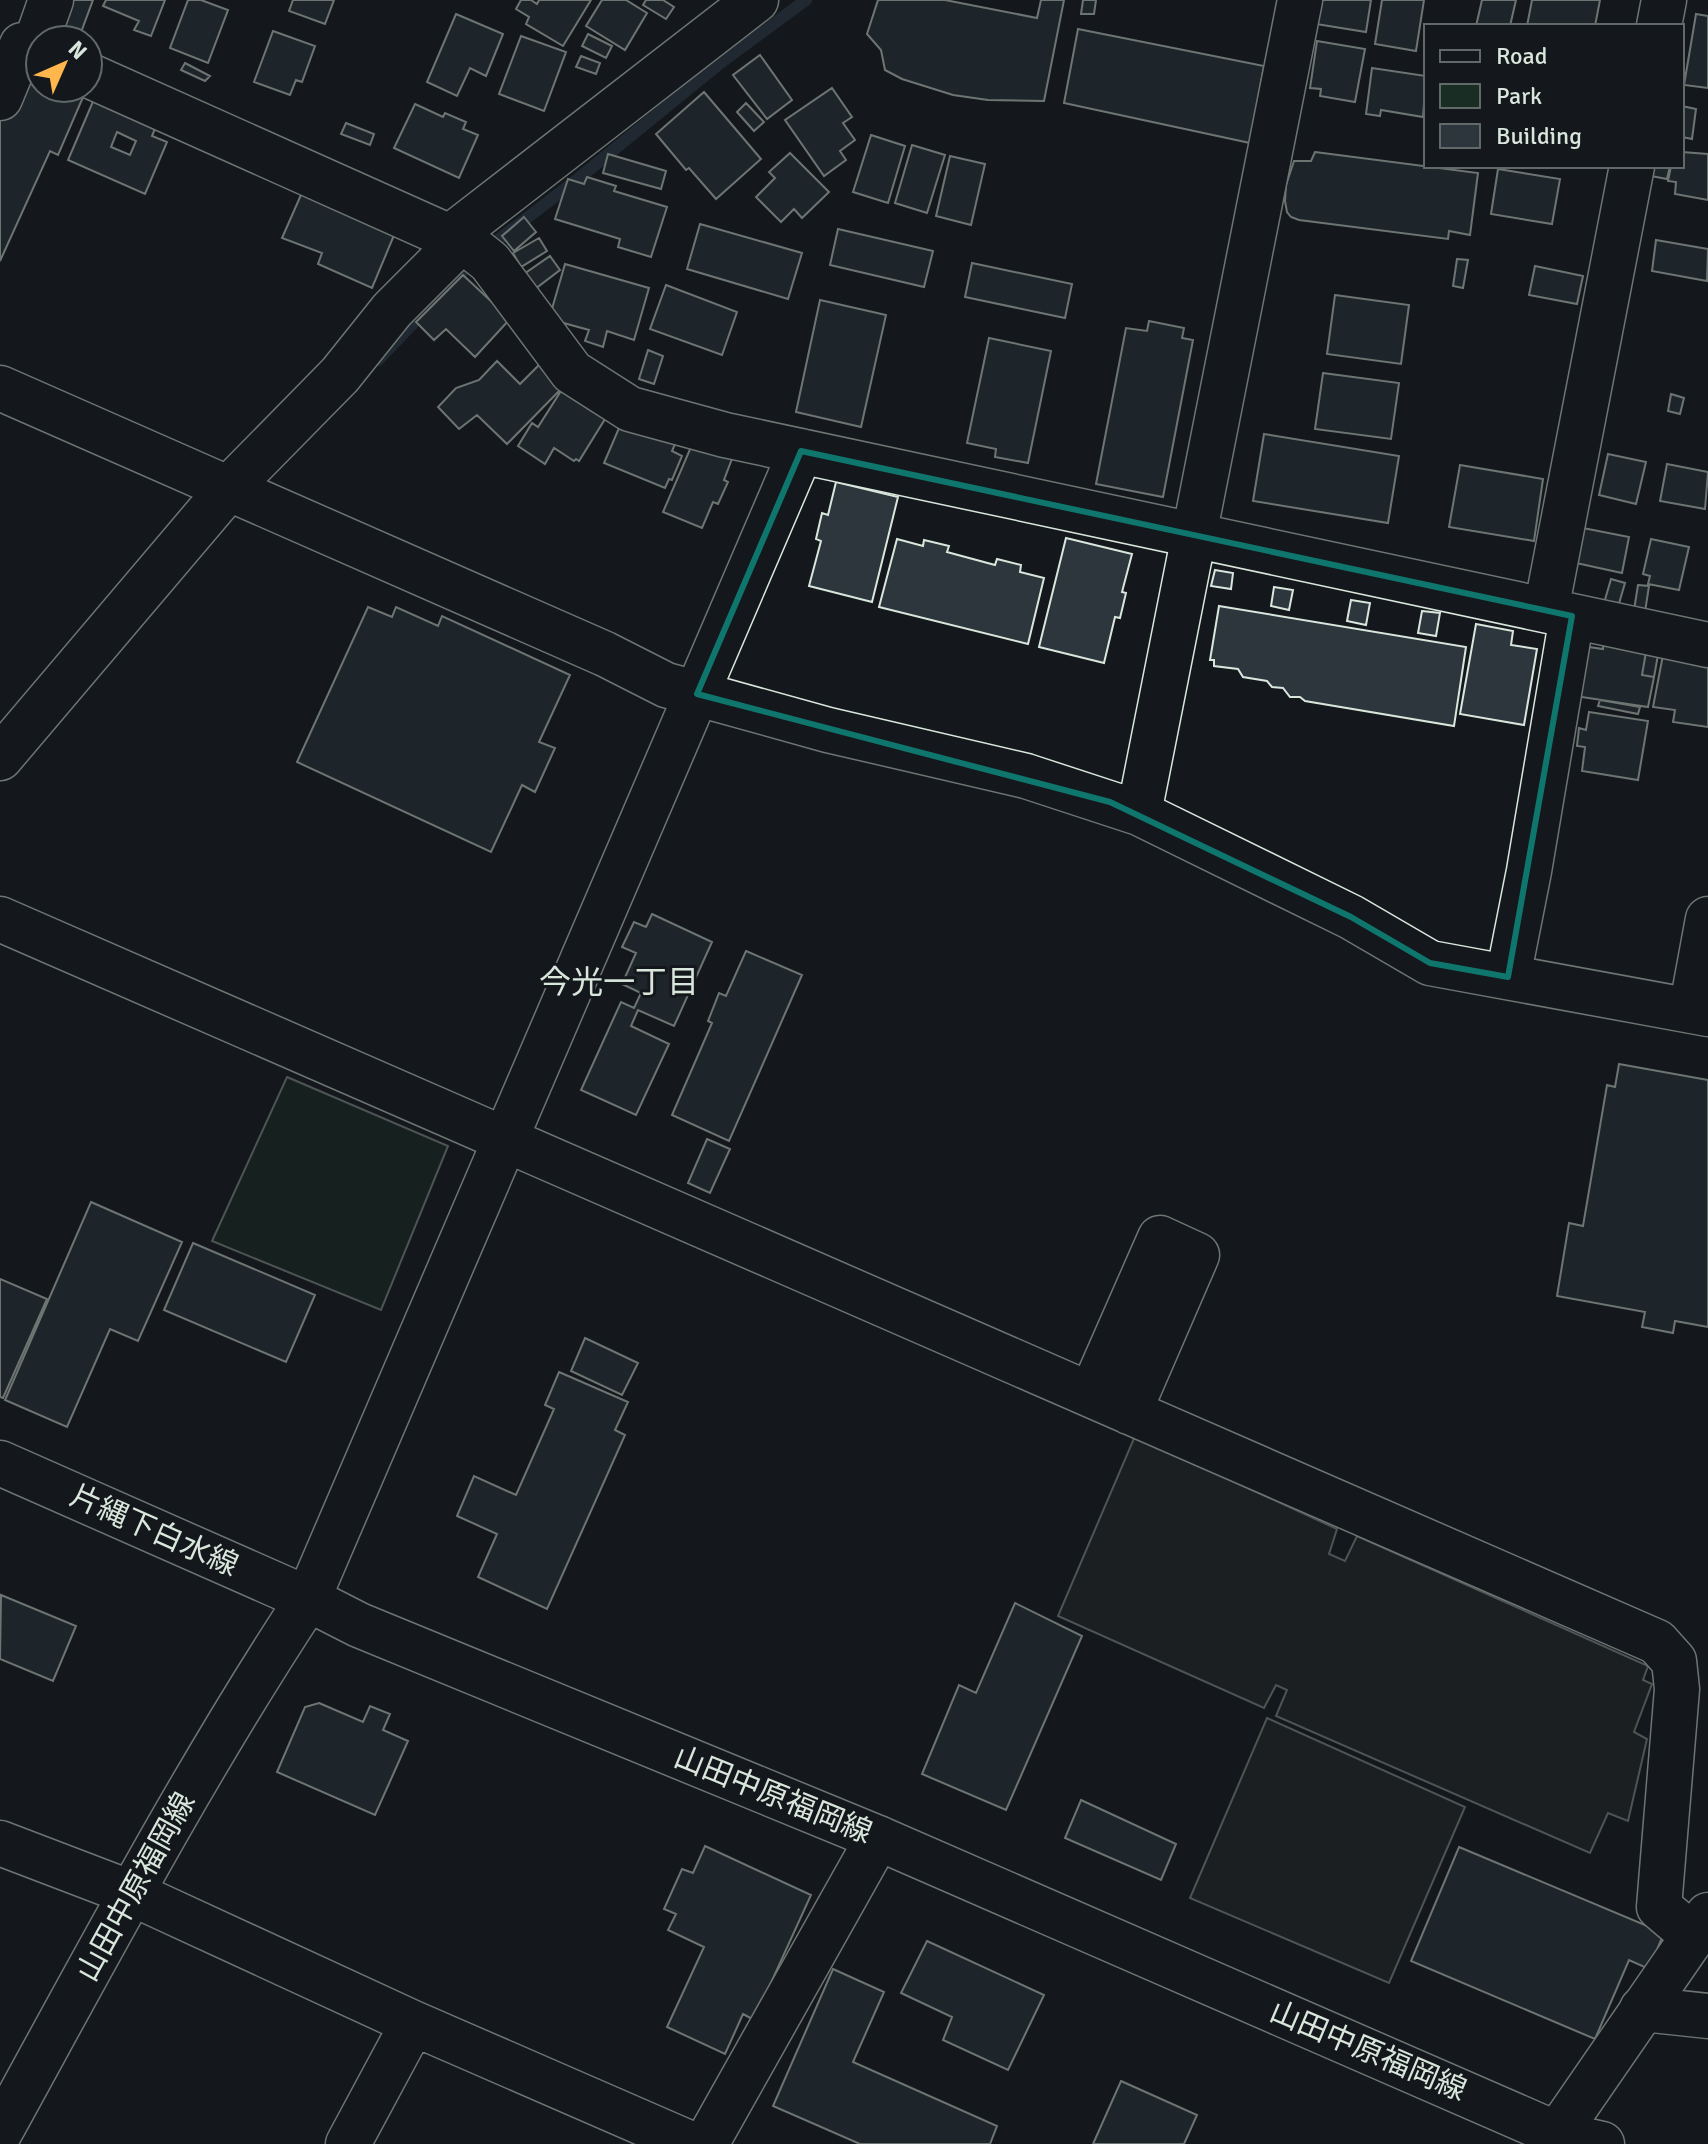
<svg xmlns="http://www.w3.org/2000/svg" width="1708" height="2144" font-family="Signika,'Noto Sans JP',sans-serif">
  <style>
    .green { fill: #1a2d24; stroke: #939e99; stroke-width: 2 }
    .parking { fill: #24282b; stroke: #939e99; stroke-width: 2 }
    .lines { fill: none; stroke-linecap: round; stroke-linejoin: round }
    .stream { stroke: #2f3f4d; stroke-width: 12 }
    .building { fill: #2c363c; stroke: #d8e6dc; stroke-width: 2; fill-rule: evenodd }
    .minor-casing { stroke: #d8e6dc; stroke-width: 47 }
    .major-casing { stroke: #d8e6dc; stroke-width: 47 }
    .minor { stroke: #14181c; stroke-width: 44 }
    .major { stroke: #14181c; stroke-width: 44 }
    .marked { fill: none; stroke: #0f766e; stroke-width: 6; stroke-linejoin: round }
    .labels { text-anchor: middle; dominant-baseline: central; stroke-width: 6; stroke-linejoin: round; paint-order: stroke }
    .street-label { font-size: 30px; fill: #d8e6dc; stroke: #14181c }
    .neighbourhood-label { font-size: 32px; fill: #d8e6dc; stroke: #14181c }
  </style>
  <rect width="100%" height="100%" fill="#14181c"/>
  <!-- green -->
  <path class="green" d="M287,1077L448,1146L381,1310L212,1241Z"/>
  <!-- parking -->
  <path class="parking" d="M1135,1436L1337,1529L1329,1554L1345,1561L1357,1536L1648,1666L1643,1680L1652,1684L1634,1732L1647,1739L1628,1821L1608,1813L1590,1853L1276,1716L1287,1690L1276,1685L1264,1708L1058,1616Z
    M1267,1718L1465,1807L1389,1983L1190,1898Z"/>
  <g class="lines">
    <!-- stream -->
    <path class="stream" d="M378,360L476,257L579,178L719,64L806,0"/>
  </g>
  <!-- building -->
  <path class="building" d="M66,0H93L80,35L56,26Z
    M106,0H165L151,36L134,30L139,21L103,6Z
    M188,0H201L228,10L208,63L170,48Z
    M293,0H334L325,24L289,11Z
    M521,0H531L537,4L539,0H591L563,46L526,24L529,17L516,9Z
    M602,0H626L647,13L625,50L586,26Z
    M646,0H663L674,7L666,19L643,5Z
    M878,0H945L1037,18L1041,0H1064L1044,101L988,100L953,95L902,79L885,70L881,50L867,34Z
    M1083,0H1096L1094,14H1081Z
    M1320,0H1371L1366,32L1316,24Z
    M1382,0H1424L1416,51L1375,44Z
    M1482,0H1516L1510,26H1476Z
    M1532,0H1600L1595,26H1527Z
    M456,14L503,34L486,76L470,68L457,96L427,82Z
    M1696,14L1708,16V88L1684,85Z
    M1078,29L1264,66L1250,143L1064,103Z
    M273,31L315,46L302,82L296,80L290,95L254,82Z
    M588,34L612,46L606,58L582,46Z
    M521,36L566,52L544,111L499,94Z
    M1317,41L1365,49L1355,102L1320,96L1321,89L1310,88Z
    M760,55L792,100L767,119L733,75Z
    M581,56L600,63L596,74L576,67Z
    M40,62V88H87L58,155L50,151L0,261V117Z
    M185,63L210,76L205,81L181,70Z
    M1372,68L1426,76L1423,117L1381,110L1380,116L1366,114Z
    M832,88L852,117L843,123L855,140L840,151L846,160L824,176L785,120Z
    M97,92L159,119L152,136L167,142L145,194L68,160ZM117,132L136,141L130,155L111,147Z
    M704,92L761,159L716,199L689,168L686,170L656,134Z
    M746,103L764,122L754,131L737,112Z
    M415,104L443,117L445,113L466,122L463,129L478,135L459,178L394,148Z
    M1682,106L1696,109L1692,139L1682,137Z
    M346,123L374,134L370,145L341,134Z
    M871,135L905,146L888,203L853,192Z
    M912,145L945,155L927,213L895,203Z
    M1315,152L1478,173L1470,235L1449,231L1448,239L1299,220L1291,217L1287,212L1285,201L1286,185L1294,161H1311Z
    M1682,152L1708,154V200L1675,194L1676,182L1668,181L1671,166H1682Z
    M790,153L829,192L802,218L794,209L781,222L756,197L775,178L769,172Z
    M608,154L666,171L661,189L603,173Z
    M950,156L985,164L971,225L936,216Z
    M1653,166H1670L1667,179L1651,176Z
    M1498,169L1560,179L1552,224L1491,214Z
    M587,177L616,186L614,191L667,207L651,257L618,247L620,239L555,219L568,179L584,184Z
    M304,188L397,228L372,288L318,264L322,253L282,238Z
    M524,217L536,232L514,251L502,236Z
    M700,224L802,253L788,299L687,269Z
    M838,229L933,251L924,287L830,265Z
    M539,238L547,251L521,267L513,253Z
    M1656,240L1708,249L1707,281L1652,271Z
    M550,256L560,270L535,289L524,274Z
    M1457,259L1468,260L1463,288L1453,286Z
    M972,263L1072,284L1065,318L965,297Z
    M565,264L649,288L634,340L607,331L603,347L585,341L589,330L549,319Z
    M1535,266L1583,276L1577,304L1529,295Z
    M463,275L510,319L475,357L446,329L434,340L416,322Z
    M666,285L737,312L722,355L650,329Z
    M1335,295L1409,305L1401,364L1327,354Z
    M820,300L886,315L861,427L796,412Z
    M1149,321L1184,328L1182,338L1193,340L1163,497L1096,484L1126,328L1147,331Z
    M989,338L1051,351L1028,463L995,457L996,449L967,443Z
    M648,350L663,356L654,384L639,379Z
    M497,361L520,384L540,364L564,386L507,444L477,415L459,429L438,407L456,388L479,380Z
    M1323,373L1399,383L1391,439L1315,429Z
    M561,391L605,419L579,461L576,459L574,461L554,448L545,464L518,446L532,423L538,427Z
    M1671,394L1684,398L1680,414L1668,411Z
    M622,421L675,444L672,451L682,456L672,480L669,479L665,488L604,463Z
    M1264,434L1399,456L1388,523L1253,501Z
    M694,440L733,456L724,480L728,482L718,504L713,502L702,528L663,512Z
    M1608,454L1646,462L1636,504L1599,495Z
    M1667,464L1708,472L1705,509L1660,501Z
    M1460,465L1543,479L1534,541L1449,527Z
    M836,482L898,497L872,602L809,586L821,541L816,539L822,513L828,515Z
    M1583,528L1629,537L1622,573L1576,563Z
    M1066,538L1132,554L1122,592L1126,593L1120,618L1115,617L1104,663L1039,647Z
    M897,539L923,546L924,540L949,546L947,552L995,565L997,559L1021,565L1020,572L1044,578L1028,644L879,607Z
    M1651,539L1689,547L1679,590L1648,584L1650,576L1643,574Z
    M1215,570L1233,573L1231,589L1211,586Z
    M1611,579L1625,583L1618,607L1604,603Z
    M1638,585L1649,586L1645,612L1634,610Z
    M1274,587L1293,590L1289,610L1271,606Z
    M1351,600L1370,603L1366,625L1347,621Z
    M1219,606L1466,647L1454,726L1305,701L1300,697H1290L1283,688L1272,687L1267,681L1243,677L1238,669L1214,666V660H1210Z
    M368,607L392,617L396,607L438,626L442,616L570,675L539,742L555,748L535,792L522,785L491,852L297,762Z
    M1422,611L1440,613L1436,636L1418,633Z
    M1476,624L1513,631L1511,645L1537,649L1524,725L1460,714Z
    M1604,639L1646,652L1642,675L1654,677L1648,707L1575,696L1582,646L1603,649Z
    M1646,652L1658,655L1654,677L1642,675Z
    M1663,655L1708,663V727L1673,722L1675,710L1653,707Z
    M1600,700L1640,707L1638,714L1598,706Z
    M1589,712L1648,721L1638,780L1582,771L1585,747L1577,746L1579,728L1586,730Z
    M652,914L712,942L674,1026L638,1010L631,1026L669,1044L636,1115L581,1090L621,1002L634,1008L641,993L622,984L636,953L622,947L634,922L646,927Z
    M746,951L802,975L729,1141L672,1115L712,1023L708,1021L719,993L726,996Z
    M1619,1064L1708,1080V1327L1675,1321L1673,1333L1642,1327L1645,1312L1557,1296L1569,1223L1583,1226L1607,1085L1615,1087Z
    M707,1139L730,1149L710,1193L688,1183Z
    M91,1202L182,1242L138,1341L110,1329L67,1427L5,1400Z
    M193,1243L315,1295L286,1362L164,1310Z
    M0,1279L47,1299L3,1398L0,1397Z
    M585,1338L638,1363L622,1395L571,1371Z
    M559,1372L628,1402L615,1430L625,1435L547,1609L478,1577L497,1534L457,1516L474,1476L516,1495L554,1409L545,1405Z
    M1,1595L76,1626L53,1681L0,1659Z
    M1015,1603L1082,1636L1006,1810L922,1774L959,1685L976,1693Z
    M319,1703L363,1722L370,1706L390,1714L383,1730L408,1741L375,1815L277,1772L305,1707Z
    M1081,1800L1176,1844L1161,1880L1065,1838Z
    M705,1846L811,1895L754,2020L743,2014L725,2054L667,2027L704,1947L668,1930L676,1914L664,1909L682,1869L693,1873Z
    M1459,1847L1664,1933L1649,1969L1629,1960L1595,2039L1411,1961Z
    M927,1941L1044,1995L1008,2070L943,2040L952,2017L901,1993Z
    M833,1969L884,1992L853,2062L997,2126L990,2144H860L773,2106Z
    M1121,2081L1197,2115L1184,2144H1093Z"/>
  <g class="lines">
    <!-- minor casing -->
    <g class="minor-casing">
      <path id="minor" d="M1659,26L1664,0
        M33,51L51,0
        M88,75L470,246L490,262L572,372L630,409L725,435L1708,645
        M0,98L22,45
        M450,237L756,0
        M0,388L605,654L666,685L828,730L1026,776L1139,813L1351,917L1430,963L1708,1014
        M1546,610L1632,166
        M0,758L229,488L340,375L392,310L460,242
        M1139,813L1300,0
        M0,919L1657,1642L1674,1661L1677,1689L1659,1907L1693,1936
        M1508,977L1529,871L1572,616
        M1691,1011L1708,919
        M1091,1395L1160,1238L1197,1255L1129,1412
        M308,1599L801,451
        M0,1843L131,1893L413,2023L691,2144
        M1642,2009L1708,2016
        M348,2144L413,2023
        M706,2144L878,1838"/>
    </g>
    <!-- major casing -->
    <g class="major-casing">
      <path id="major" d="M0,1463L308,1599L359,1625L878,1838L1557,2134L1602,2144
        M0,2132C99,1952 195,1770 308,1599
        M1557,2134L1708,1915"/>
    </g>
    <!-- minor -->
    <use href="#minor" class="minor"/>
    <!-- major -->
    <use href="#major" class="major"/>
  </g>
  <!-- marked area -->
  <path d="M0 0H1708V2144H0ZM801,451L1572,616L1508,977L1430,963L1351,917L1110,802L697,694Z" fill="#14181c" fill-opacity=".55" fill-rule="evenodd"/>
  <path class="marked" d="M801,451L1572,616L1508,977L1430,963L1351,917L1110,802L697,694Z"/>
  <g class="labels">
    <!-- street labels -->
    <g class="street-label">
      <text transform="translate(154 1531) rotate(24)">片縄下白水線</text>
      <text transform="translate(773 1795) rotate(22)">山田中原福岡線</text>
      <text transform="translate(136 1887) rotate(-61)">山田中原福岡線</text>
      <text transform="translate(1368 2051) rotate(23)">山田中原福岡線</text>
    </g>
    <!-- neighbourhood labels -->
    <g class="neighbourhood-label">
      <text x="619" y="982">今光一丁目</text>
    </g>
  </g>
  <!-- legend -->
  <rect x="1424" y="24" width="260" height="144" fill="#14181c" stroke="#626a69" stroke-width="2"/>
  <rect x="1440" y="50" width="40" height="12" fill="#14181c" stroke="#626a69" stroke-width="2"/>
  <text x="1496" y="64" font-size="24" fill="#d8e6dc">Road</text>
  <rect x="1440" y="84" width="40" height="24" fill="#1a2d24" stroke="#626a69" stroke-width="2"/>
  <text x="1496" y="104" font-size="24" fill="#d8e6dc">Park</text>
  <rect x="1440" y="124" width="40" height="24" fill="#2c363c" stroke="#626a69" stroke-width="2"/>
  <text x="1496" y="144" font-size="24" fill="#d8e6dc">Building</text>
  <!-- north arrow -->
  <g transform="translate(64 64) rotate(45)"><circle r="38" fill="#14181c" stroke="#626a69" stroke-width="2"/>
  <path d="M0-6L14 30L0 20L-14 30Z" fill="#ffb74d"/>
  <text y="-12" font-size="22" font-weight="bold" text-anchor="middle" fill="#d8e6dc">N</text>
  </g>
</svg>
